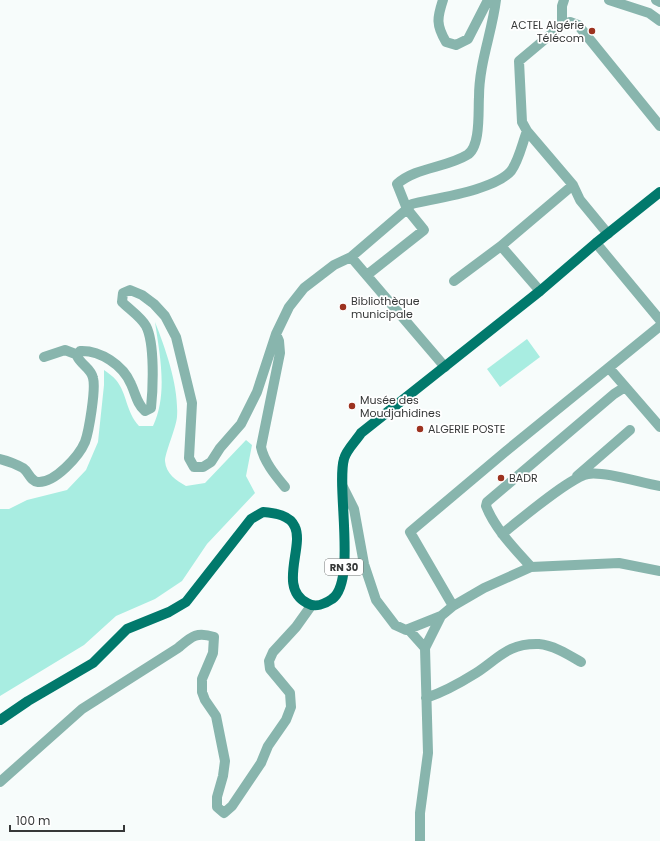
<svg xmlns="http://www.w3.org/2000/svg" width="660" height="841" font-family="Poppins,sans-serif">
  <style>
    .green { fill: #a8ede1 }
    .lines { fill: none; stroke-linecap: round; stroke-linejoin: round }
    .minor { stroke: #88b5ad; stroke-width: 10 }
    .major { stroke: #01796c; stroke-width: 10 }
    .poi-dot { fill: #9c321f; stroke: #fff; stroke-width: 1.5 }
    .labels { text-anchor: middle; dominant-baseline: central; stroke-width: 3.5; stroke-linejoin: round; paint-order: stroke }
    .shield { fill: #fff; stroke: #727474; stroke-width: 1 }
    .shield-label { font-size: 10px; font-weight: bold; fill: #363838 }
    .poi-label { font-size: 11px; fill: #363838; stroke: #fff; text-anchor: start }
  </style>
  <rect width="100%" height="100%" fill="#f7fcfb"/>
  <!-- green -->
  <path class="green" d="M155,322C166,350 179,387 177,417C176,428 165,453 165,461C166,474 176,480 186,486L205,483L246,440L252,445L246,476L255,493L207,544L182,581L155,599L116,616L84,645L0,696V509H9L27,500L67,490L86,470L98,442L104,385V370C108,373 113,376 116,380C127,393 126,412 139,426H153C168,394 160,356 155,322Z
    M527,339L540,357L500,387L487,369Z"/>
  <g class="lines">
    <!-- minor -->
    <path class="minor" d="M443,0C437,18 436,25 446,42L456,45L468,39L488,0
      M609,0L649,13L660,21
      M656,0L660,2
      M562,25V6L564,0
      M608,234L580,200L573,185L527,131L522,122L519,61L562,25L570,22L578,25L660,126
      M596,243L660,320
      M501,246L540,291
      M351,257L445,367
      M367,275L424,230L407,209L412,204C437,198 495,190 511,171C519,160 522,144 527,131
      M454,281L501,246L573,185
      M276,334L279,341L280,353L261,447C264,462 276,476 285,487
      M44,357L65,350L78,355
      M609,368L660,427
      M0,459C8,461 16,464 23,468C29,472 30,481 38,482C55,483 79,456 85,442C89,431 96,389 93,378C91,368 81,365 77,356L80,351C100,350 123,365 131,384C136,395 137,404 145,411L151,408C153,389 155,343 146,326C141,317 129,309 122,302L123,293L130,290L142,295L154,304L165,316L176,337L192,403L189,458L194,467H203L211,462L220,448L241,424L257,392L276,334L289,307L304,288L334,265L351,257L407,209L397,184C416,167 446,168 467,155C481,147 478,111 479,97C479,63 492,33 496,0
      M577,476L630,430
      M343,487L354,509L364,564L376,600L395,625L406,630L441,616L453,606L484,588L531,567L619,563L660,571
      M502,534C520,520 570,477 588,474C605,471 641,483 660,486
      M531,567C515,549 495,529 486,506L487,502L614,394L625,387
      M453,606L410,532L505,452L660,326
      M408,629L425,648L441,616
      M426,698C444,692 460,683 476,673C499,658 508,643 539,644C553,645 569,655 581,662
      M0,782L82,709L178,648C191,637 196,631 214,637L213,653L202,679V692L205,700L216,716L225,761L223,776L217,797V807L224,813L232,806L261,763L268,746L286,720L291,707L290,693L270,669L269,661L273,652L296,627L311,606
      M420,841V813L428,753L425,648"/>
    <!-- major -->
    <path class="major" d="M0,720L28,701L93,663L127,629L169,612L186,602L251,519L263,512C275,513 290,515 295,527C304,547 278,588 307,603C315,608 325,604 332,599C357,582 336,486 344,459C346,450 356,441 361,433L540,291L596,243L660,192"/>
  </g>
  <!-- markers -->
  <g class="poi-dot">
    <circle cx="592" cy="31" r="4"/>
    <circle cx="343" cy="307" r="4"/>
    <circle cx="352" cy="406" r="4"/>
    <circle cx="420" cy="429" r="4"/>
    <circle cx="501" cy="478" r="4"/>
  </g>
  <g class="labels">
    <!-- shield labels -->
    <rect class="shield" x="325" y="559" width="38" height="16" rx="3"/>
    <g class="shield-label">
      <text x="344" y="567">RN 30</text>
    </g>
    <!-- poi labels -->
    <g class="poi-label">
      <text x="584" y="25" text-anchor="end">ACTEL Algérie<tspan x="584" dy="13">Télécom</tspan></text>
      <text x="351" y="301">Bibliothèque<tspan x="351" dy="13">municipale</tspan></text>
      <text x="360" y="400">Musée des<tspan x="360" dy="13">Moudjahidines</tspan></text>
      <text x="428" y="429">ALGERIE POSTE</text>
      <text x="509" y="478">BADR</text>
    </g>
  </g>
  <!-- scale -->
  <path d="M10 825v6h114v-6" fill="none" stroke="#363838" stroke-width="2"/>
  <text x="16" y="825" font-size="12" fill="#363838" stroke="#ffffff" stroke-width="3" paint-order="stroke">100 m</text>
</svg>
